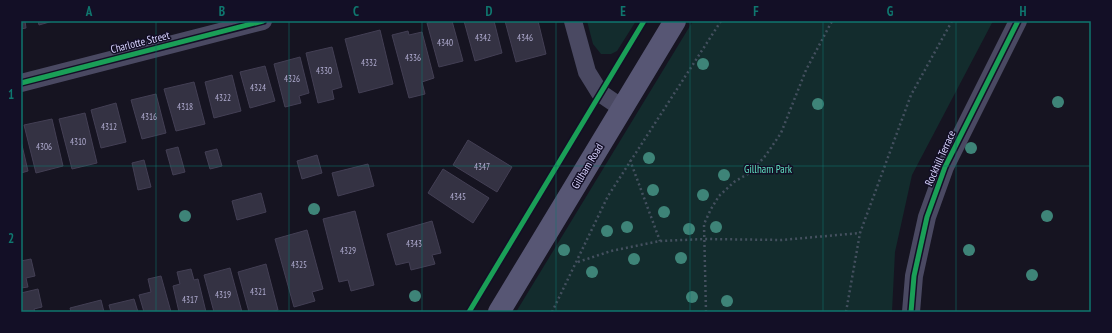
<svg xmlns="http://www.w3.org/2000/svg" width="1112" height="333" font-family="'PT Sans Narrow',sans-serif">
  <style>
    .green { fill: #132c2d }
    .building { fill: #343243; stroke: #433f54 }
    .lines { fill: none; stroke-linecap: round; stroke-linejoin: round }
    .path { stroke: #44505f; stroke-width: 2.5; stroke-dasharray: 2 3; stroke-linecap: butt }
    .minor { stroke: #4a4962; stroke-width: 18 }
    .secondary { stroke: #575674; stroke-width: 22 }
    .cycleway-casing { stroke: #130f26; stroke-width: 8 }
    .cycleway { stroke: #1a9f57; stroke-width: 5 }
    .tree { fill: #3e8478 }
    .grid { fill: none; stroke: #0f766e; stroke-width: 1; stroke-opacity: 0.55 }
    .labels { text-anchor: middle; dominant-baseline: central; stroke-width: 3; stroke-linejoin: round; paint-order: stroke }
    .number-label { font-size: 9px; fill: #b0acd0 }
    .street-label { font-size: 11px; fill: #d9d4ff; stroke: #130f26 }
    .park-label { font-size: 11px; fill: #5fe0c0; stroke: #130f26 }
    .neatline { fill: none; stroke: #0f766e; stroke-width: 1.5 }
    .grid-label { font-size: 13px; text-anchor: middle; font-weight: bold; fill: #0f766e }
  </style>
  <rect width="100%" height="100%" fill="#161421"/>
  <!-- green -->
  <path class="green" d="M587,21H636L617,51L611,54H601L593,44Z
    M693,21H993L912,175L895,252L892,312H516Z"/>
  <!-- building -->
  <path class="building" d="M21,21H25L26,28L21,29Z
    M38,21H53L39,25Z
    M433,21H452L463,61L439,67L427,23Z
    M464,21H494L502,53L475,61Z
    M505,21H538L546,54L516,62Z
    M380,30L393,84L359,93L345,39Z
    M408,31L409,35L422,32L434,78L422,82L425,94L409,98L392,35Z
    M332,47L342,87L332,90L334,99L318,103L306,53Z
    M300,57L309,93L299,96L301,103L285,107L274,64Z
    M265,66L275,101L250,108L240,72Z
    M232,75L241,111L214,118L205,82Z
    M194,82L205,124L176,131L164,89Z
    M156,94L166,133L142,139L131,100Z
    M116,103L126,142L101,148L91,110Z
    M85,113L97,163L72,169L59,119Z
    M52,119L63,166L36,173L24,125Z
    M468,140L512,167L497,192L453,165Z
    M21,141L28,171L21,173Z
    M178,147L185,172L173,175L166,150Z
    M217,149L222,166L210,169L205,152Z
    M317,155L322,173L302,179L297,161Z
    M144,160L151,187L138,190L132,163Z
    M368,164L374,186L338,196L332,173Z
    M443,169L489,198L473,223L428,193Z
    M261,193L266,212L237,220L232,201Z
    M355,211L374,285L351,291L348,280L339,282L323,219Z
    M432,221L441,253L432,255L435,264L411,270L409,262L396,265L387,234Z
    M307,230L323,289L312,292L315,301L294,307L275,239Z
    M31,259L35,276L26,278L28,287L21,288V261Z
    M266,264L278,310L270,312H249L238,272Z
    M230,268L242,312H214L204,275Z
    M191,269L194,280L198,279L206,312H179L173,286L180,284L177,272Z
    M161,276L171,312H144L139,295L151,292L148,279Z
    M38,289L42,307L34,309L35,312H21V293Z
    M134,299L138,312H111L109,305Z
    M101,300L104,312H71L70,308Z"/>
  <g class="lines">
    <!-- path -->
    <path class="path" d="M630,160L660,241
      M578,262L611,251L660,241L705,239L782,240L860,233
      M552,312L608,196L721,21
      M706,312L704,224L711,209L719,196L734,182L751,172L766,155L781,133L806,70L832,21
      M846,312L860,233L911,95L952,21"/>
    <!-- minor -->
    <path class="minor" d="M573,21L587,72L600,93L622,108
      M21,83L263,21
      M911,312L914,276L927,217L945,167L1018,21"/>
    <!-- secondary -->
    <path class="secondary" d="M499,312L675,21"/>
    <!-- cycleway casing -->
    <g class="cycleway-casing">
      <path id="cycleway" d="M21,83L263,21
        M469,312L644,21
        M911,312L914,276L927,217L945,167L1018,21"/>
    </g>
    <!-- cycleway -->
    <use href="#cycleway" class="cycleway"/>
  </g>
  <!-- trees -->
  <g class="tree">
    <circle cx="703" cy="64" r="6"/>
    <circle cx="1058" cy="102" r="6"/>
    <circle cx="818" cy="104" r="6"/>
    <circle cx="971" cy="148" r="6"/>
    <circle cx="649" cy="158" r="6"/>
    <circle cx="724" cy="175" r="6"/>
    <circle cx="653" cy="190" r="6"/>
    <circle cx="703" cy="195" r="6"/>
    <circle cx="314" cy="209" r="6"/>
    <circle cx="664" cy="212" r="6"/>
    <circle cx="185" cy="216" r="6"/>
    <circle cx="1047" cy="216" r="6"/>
    <circle cx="627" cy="227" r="6"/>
    <circle cx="716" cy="227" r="6"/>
    <circle cx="689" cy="229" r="6"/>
    <circle cx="607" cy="231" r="6"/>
    <circle cx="564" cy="250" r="6"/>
    <circle cx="969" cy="250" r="6"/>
    <circle cx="681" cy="258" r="6"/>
    <circle cx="634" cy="259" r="6"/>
    <circle cx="592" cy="272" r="6"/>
    <circle cx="1032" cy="275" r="6"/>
    <circle cx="415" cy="296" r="6"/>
    <circle cx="692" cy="297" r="6"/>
    <circle cx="727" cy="301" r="6"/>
  </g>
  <!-- grid -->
  <path class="grid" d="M156,21V312M289,21V312M422,21V312M556,21V312M690,21V312M823,21V312M956,21V312M21,166H1091"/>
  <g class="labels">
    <!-- number labels -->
    <g class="number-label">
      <text x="483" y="37">4342</text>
      <text x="525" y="37">4346</text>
      <text x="445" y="42">4340</text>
      <text x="413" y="57">4336</text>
      <text x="369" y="62">4332</text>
      <text x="324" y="70">4330</text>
      <text x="292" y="78">4326</text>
      <text x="258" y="87">4324</text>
      <text x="223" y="97">4322</text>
      <text x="185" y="106">4318</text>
      <text x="149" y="116">4316</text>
      <text x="109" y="126">4312</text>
      <text x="78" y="141">4310</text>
      <text x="44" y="146">4306</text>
      <text x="482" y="166">4347</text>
      <text x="458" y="196">4345</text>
      <text x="414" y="243">4343</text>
      <text x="348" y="250">4329</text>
      <text x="299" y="264">4325</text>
      <text x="258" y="291">4321</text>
      <text x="223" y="294">4319</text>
      <text x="190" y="299">4317</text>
    </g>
    <!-- street labels -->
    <g class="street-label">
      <text transform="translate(140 42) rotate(-14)">Charlotte Street</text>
      <text transform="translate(940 158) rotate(-66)">Rockhill Terrace</text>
      <text transform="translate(587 166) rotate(-59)">Gillham Road</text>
    </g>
    <!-- park labels -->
    <g class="park-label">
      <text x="768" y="169">Gillham Park</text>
    </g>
  </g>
  <!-- border -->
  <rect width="1112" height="333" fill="none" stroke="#130f26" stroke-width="44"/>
  <rect x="22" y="22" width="1068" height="289" class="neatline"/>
  <g class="grid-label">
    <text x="89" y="16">A</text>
    <text x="222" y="16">B</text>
    <text x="356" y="16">C</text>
    <text x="489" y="16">D</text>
    <text x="623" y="16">E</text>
    <text x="756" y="16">F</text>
    <text x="890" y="16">G</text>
    <text x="1023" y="16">H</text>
    <text x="11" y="99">1</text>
    <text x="11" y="243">2</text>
  </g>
</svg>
